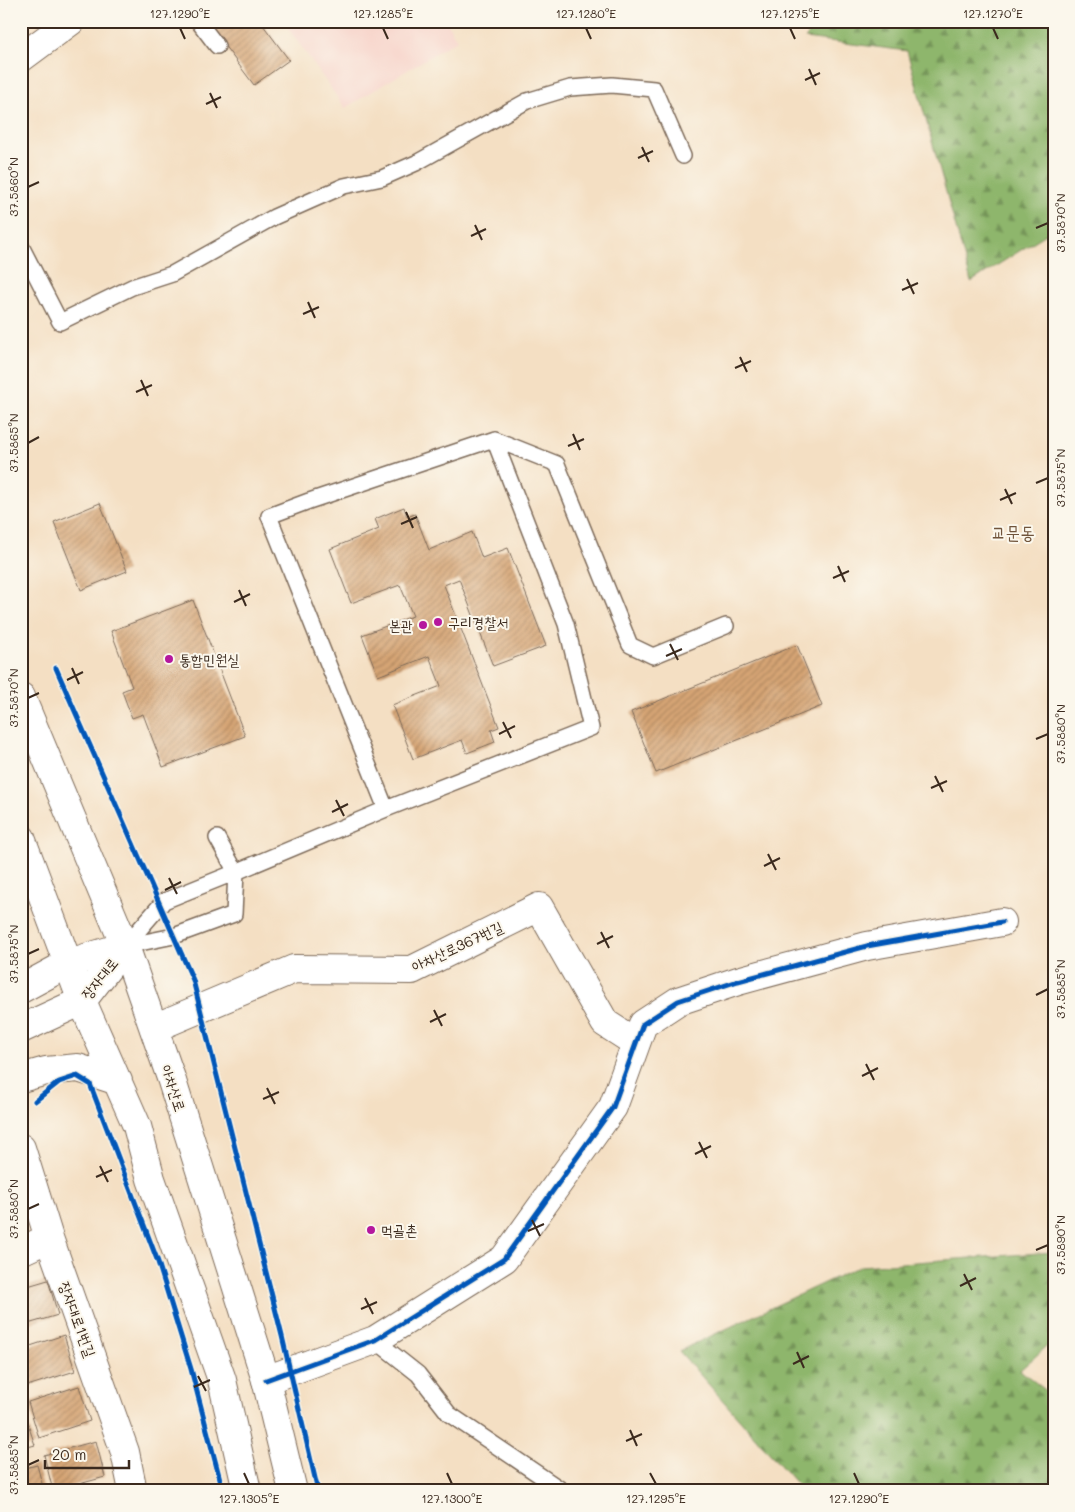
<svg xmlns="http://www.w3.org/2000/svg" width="1075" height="1512" font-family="Mali,'Poor Story',sans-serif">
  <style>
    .built { fill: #f7d1c8 }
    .forest { fill: url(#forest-firs); stroke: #647045 }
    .building { fill: url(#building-hatch) }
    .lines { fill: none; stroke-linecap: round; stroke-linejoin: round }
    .lane-casing { stroke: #7c6958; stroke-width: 18 }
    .street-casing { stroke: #7c6958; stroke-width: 30 }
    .secondary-casing { stroke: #7c6958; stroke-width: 30 }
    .primary-casing { stroke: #7c6958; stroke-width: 30 }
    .lane { stroke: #fff; stroke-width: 15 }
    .street { stroke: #fff; stroke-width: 28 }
    .secondary { stroke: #fff; stroke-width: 28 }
    .primary { stroke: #fff; stroke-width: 28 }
    .cycleway-casing { stroke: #fbf7ec; stroke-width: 8 }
    .cycleway { stroke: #0057b8; stroke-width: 5 }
    .ticks { fill: none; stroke: #3b2a1e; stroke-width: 2 }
    .poi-dot { fill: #b5179e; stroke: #fbf7ec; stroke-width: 2 }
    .labels { text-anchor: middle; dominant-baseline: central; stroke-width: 4; stroke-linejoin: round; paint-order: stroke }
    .poi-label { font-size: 15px; fill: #3b2a1e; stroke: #fbf7ec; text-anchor: start }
    .street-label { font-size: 15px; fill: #3b2a1e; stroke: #fbf7ec }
    .quarter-label { font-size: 18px; fill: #71553c; stroke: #fbf7ec }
    .neatline { fill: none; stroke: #3b2a1e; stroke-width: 2 }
    .ticks-label { font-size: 12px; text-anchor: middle; fill: #3b2a1e }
  </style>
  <defs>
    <pattern id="forest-firs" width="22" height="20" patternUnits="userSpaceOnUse" patternTransform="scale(1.25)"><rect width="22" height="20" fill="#8eb66c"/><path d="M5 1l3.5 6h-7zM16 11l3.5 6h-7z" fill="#759458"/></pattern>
    <pattern id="building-hatch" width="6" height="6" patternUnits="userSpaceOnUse" patternTransform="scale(1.25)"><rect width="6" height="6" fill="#d5a474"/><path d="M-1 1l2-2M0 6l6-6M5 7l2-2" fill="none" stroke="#ae865f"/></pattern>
  </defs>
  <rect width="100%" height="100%" fill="#fbf7ec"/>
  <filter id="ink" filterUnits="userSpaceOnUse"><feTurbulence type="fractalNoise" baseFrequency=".02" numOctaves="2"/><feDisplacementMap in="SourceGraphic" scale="10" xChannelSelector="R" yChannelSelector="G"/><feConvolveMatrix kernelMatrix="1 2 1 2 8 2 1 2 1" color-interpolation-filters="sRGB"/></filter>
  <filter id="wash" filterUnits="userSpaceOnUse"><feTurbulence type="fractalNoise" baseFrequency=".0096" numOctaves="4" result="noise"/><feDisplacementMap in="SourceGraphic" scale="20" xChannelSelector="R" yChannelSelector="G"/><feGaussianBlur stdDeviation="1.12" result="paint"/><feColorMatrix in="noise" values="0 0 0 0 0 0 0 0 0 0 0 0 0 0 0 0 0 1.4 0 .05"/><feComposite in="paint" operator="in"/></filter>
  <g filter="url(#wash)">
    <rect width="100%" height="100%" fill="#f4dfc3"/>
    <!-- built -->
    <path class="built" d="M283,21H446L457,40L345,108Z"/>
    <!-- forest -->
    <path class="forest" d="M822,21H1054V229L971,282L907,51L805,38Z
      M1054,1252V1340L1020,1370L1054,1397V1491H803L679,1351L860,1266Z"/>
    <g id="blocks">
      <!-- building -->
      <path class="building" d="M222,21H260L289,60L254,85L212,29Z
        M100,503L127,571L81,590L54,522Z
        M404,507L407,517L415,514L429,550L472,532L482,558L508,548L546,646L493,666L459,579L444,585L499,727L491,730L495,742L467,753L462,740L413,759L392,705L441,686L429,656L378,676L362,635L413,616L400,585L351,603L330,549L379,529L375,519Z
        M193,600L245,736L163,767L143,714L132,718L122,691L132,687L111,631Z
        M797,645L822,706L656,773L631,712Z
        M21,1209L25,1216L22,1223L27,1235L21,1238Z
        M48,1280L58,1315L21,1326V1288Z
        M64,1335L75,1371L24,1387L21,1379V1349Z
        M79,1386L90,1421L39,1438L28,1402Z
        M23,1410L35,1445L21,1449V1411Z
        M96,1441L105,1477L53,1491L44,1455Z
        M37,1465L44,1491H21V1469Z"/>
    </g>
  </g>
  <g filter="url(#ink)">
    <use href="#blocks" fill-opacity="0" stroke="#7c6958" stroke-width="1"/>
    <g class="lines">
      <!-- lane casing -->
      <g class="lane-casing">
        <path id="lane" d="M198,21L217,46
          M21,246L60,322L132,287L172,274L274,217L344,186L382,178L416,163L527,101L570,88L612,85L654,89L683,156
          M494,439L557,464L630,645L653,656L726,626
          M217,838L236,872L386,809L269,516L309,501L494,439L566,624L591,728L386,809
          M236,872L234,914L174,936L125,946L164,901Z
          M375,1340L418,1374L449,1414L563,1491"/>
      </g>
      <!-- street casing -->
      <g class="street-casing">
        <path id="street" d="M21,58L71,21
          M154,1028L294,969L412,970L539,907L605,1023L636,1043
          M21,1148L49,1238L125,1452L133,1491
          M21,1251L49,1238
          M266,1380L375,1340L504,1259L613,1107L643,1024L678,1001L738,981L867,946L1002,922"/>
      </g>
      <!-- secondary casing -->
      <g class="secondary-casing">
        <path id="secondary" d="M21,989L69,963L125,946
          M21,1029L82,1001L125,946"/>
      </g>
      <!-- primary casing -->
      <g class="primary-casing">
        <path id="primary" d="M21,697L125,946L171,1078L266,1380L293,1491
          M21,838L82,1001L137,1126L151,1179L222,1380L247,1491
          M21,1078L46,1071L78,1068L118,1081"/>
      </g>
      <!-- lane -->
      <use href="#lane" class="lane"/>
      <!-- street -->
      <use href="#street" class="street"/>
      <!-- secondary -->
      <use href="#secondary" class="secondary"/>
      <!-- primary -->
      <use href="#primary" class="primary"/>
      <!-- cycleway casing -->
      <g class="cycleway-casing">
        <path id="cycleway" d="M56,668L193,980L282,1336L318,1491
          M35,1101L59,1082L77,1076L90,1084L158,1262L191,1369L223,1491
          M266,1380L375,1340L504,1259L613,1107L643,1024L678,1001L738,981L867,946L1002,922"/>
      </g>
      <!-- cycleway -->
      <use href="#cycleway" class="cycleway"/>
    </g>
  </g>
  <!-- ticks -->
  <path class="ticks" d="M180,28L185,39M383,28L388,39M586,28L591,39M790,28L795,39M993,28L998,39M809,69L816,85M805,80L820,73M210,93L217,108M206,104L221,97M642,147L649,162M638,158L653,151M28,187L39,182M475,225L482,240M1036,228L1048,223M471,236L486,229M907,279L914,294M902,290L918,283M308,302L315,318M303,314L319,307M740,357L747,372M735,368L751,361M141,380L148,396M136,392L152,385M573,434L580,450M28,443L39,437M568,446L584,439M1036,483L1048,478M1005,489L1012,504M1000,500L1016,493M406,512L413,528M401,524L417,517M838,566L845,582M833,578L849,571M239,590L246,606M234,602L250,594M670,644L678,660M666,656L682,649M72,668L79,684M67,680L83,672M28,698L39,693M503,722L511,738M499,734L515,726M1036,739L1048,734M935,776L943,792M931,788L947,781M336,800L344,816M332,812L348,804M768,854L776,870M764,866L780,858M169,878L177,894M165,890L181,882M601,932L609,948M597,944L613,936M28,954L39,949M1036,995L1048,989M434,1010L442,1026M430,1022L446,1014M866,1064L874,1080M862,1076L878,1068M267,1088L275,1104M263,1099L279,1092M699,1142L707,1158M695,1154L711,1146M100,1166L108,1182M96,1177L112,1170M28,1209L39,1204M532,1220L540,1236M528,1231L544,1224M1036,1250L1048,1245M964,1274L972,1290M960,1286L976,1278M365,1298L373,1314M361,1309L377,1302M797,1352L804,1368M793,1364L809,1356M198,1376L206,1391M194,1387L210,1380M630,1430L637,1446M626,1441L642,1434M28,1465L39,1460M244,1473L249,1484M447,1473L452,1484M650,1473L656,1484M854,1473L859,1484"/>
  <!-- markers -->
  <g class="poi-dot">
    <circle cx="438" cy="622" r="5"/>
    <circle cx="423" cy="625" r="5"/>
    <circle cx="169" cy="659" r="5"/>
    <circle cx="371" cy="1230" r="5"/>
  </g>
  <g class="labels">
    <!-- poi labels -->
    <g class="poi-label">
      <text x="448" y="622">구리경찰서</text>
      <text x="413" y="625" text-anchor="end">본관</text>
      <text x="179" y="659">통합민원실</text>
      <text x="381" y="1230">먹골촌</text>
    </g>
    <!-- street labels -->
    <g class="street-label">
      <text transform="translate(457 946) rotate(-25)">아차산로367번길</text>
      <text transform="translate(99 978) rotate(-51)">장자대로</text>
      <text transform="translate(174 1088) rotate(72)">아차산로</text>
      <text transform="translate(78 1319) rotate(70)">장자대로1번길</text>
    </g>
    <!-- quarter labels -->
    <g class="quarter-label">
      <text x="1013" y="532">교문동</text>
    </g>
  </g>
  <!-- margin -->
  <rect width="1075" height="1512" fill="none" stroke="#fbf7ec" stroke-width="55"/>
  <!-- scale -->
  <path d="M45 1460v8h84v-8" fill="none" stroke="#3b2a1e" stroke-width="2.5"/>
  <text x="52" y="1460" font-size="15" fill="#3b2a1e" stroke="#fbf7ec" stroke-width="4" paint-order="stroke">20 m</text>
  <rect x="28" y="28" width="1020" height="1456" class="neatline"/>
  <g class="ticks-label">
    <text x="180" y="18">127.1290°E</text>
    <text x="383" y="18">127.1285°E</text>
    <text x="586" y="18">127.1280°E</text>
    <text x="790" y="18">127.1275°E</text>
    <text x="993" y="18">127.1270°E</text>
    <text transform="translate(14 187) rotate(-90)" y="4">37.5860°N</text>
    <text transform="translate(1061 223) rotate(-90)" y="4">37.5870°N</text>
    <text transform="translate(14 443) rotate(-90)" y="4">37.5865°N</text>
    <text transform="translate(1061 478) rotate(-90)" y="4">37.5875°N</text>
    <text transform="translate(14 698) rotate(-90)" y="4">37.5870°N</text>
    <text transform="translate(1061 734) rotate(-90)" y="4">37.5880°N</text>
    <text transform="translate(14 954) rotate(-90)" y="4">37.5875°N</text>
    <text transform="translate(1061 989) rotate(-90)" y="4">37.5885°N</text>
    <text transform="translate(14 1209) rotate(-90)" y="4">37.5880°N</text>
    <text transform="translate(1061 1245) rotate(-90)" y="4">37.5890°N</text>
    <text transform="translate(14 1465) rotate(-90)" y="4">37.5885°N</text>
    <text x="249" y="1503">127.1305°E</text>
    <text x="452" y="1503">127.1300°E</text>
    <text x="656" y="1503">127.1295°E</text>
    <text x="859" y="1503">127.1290°E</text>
  </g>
</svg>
